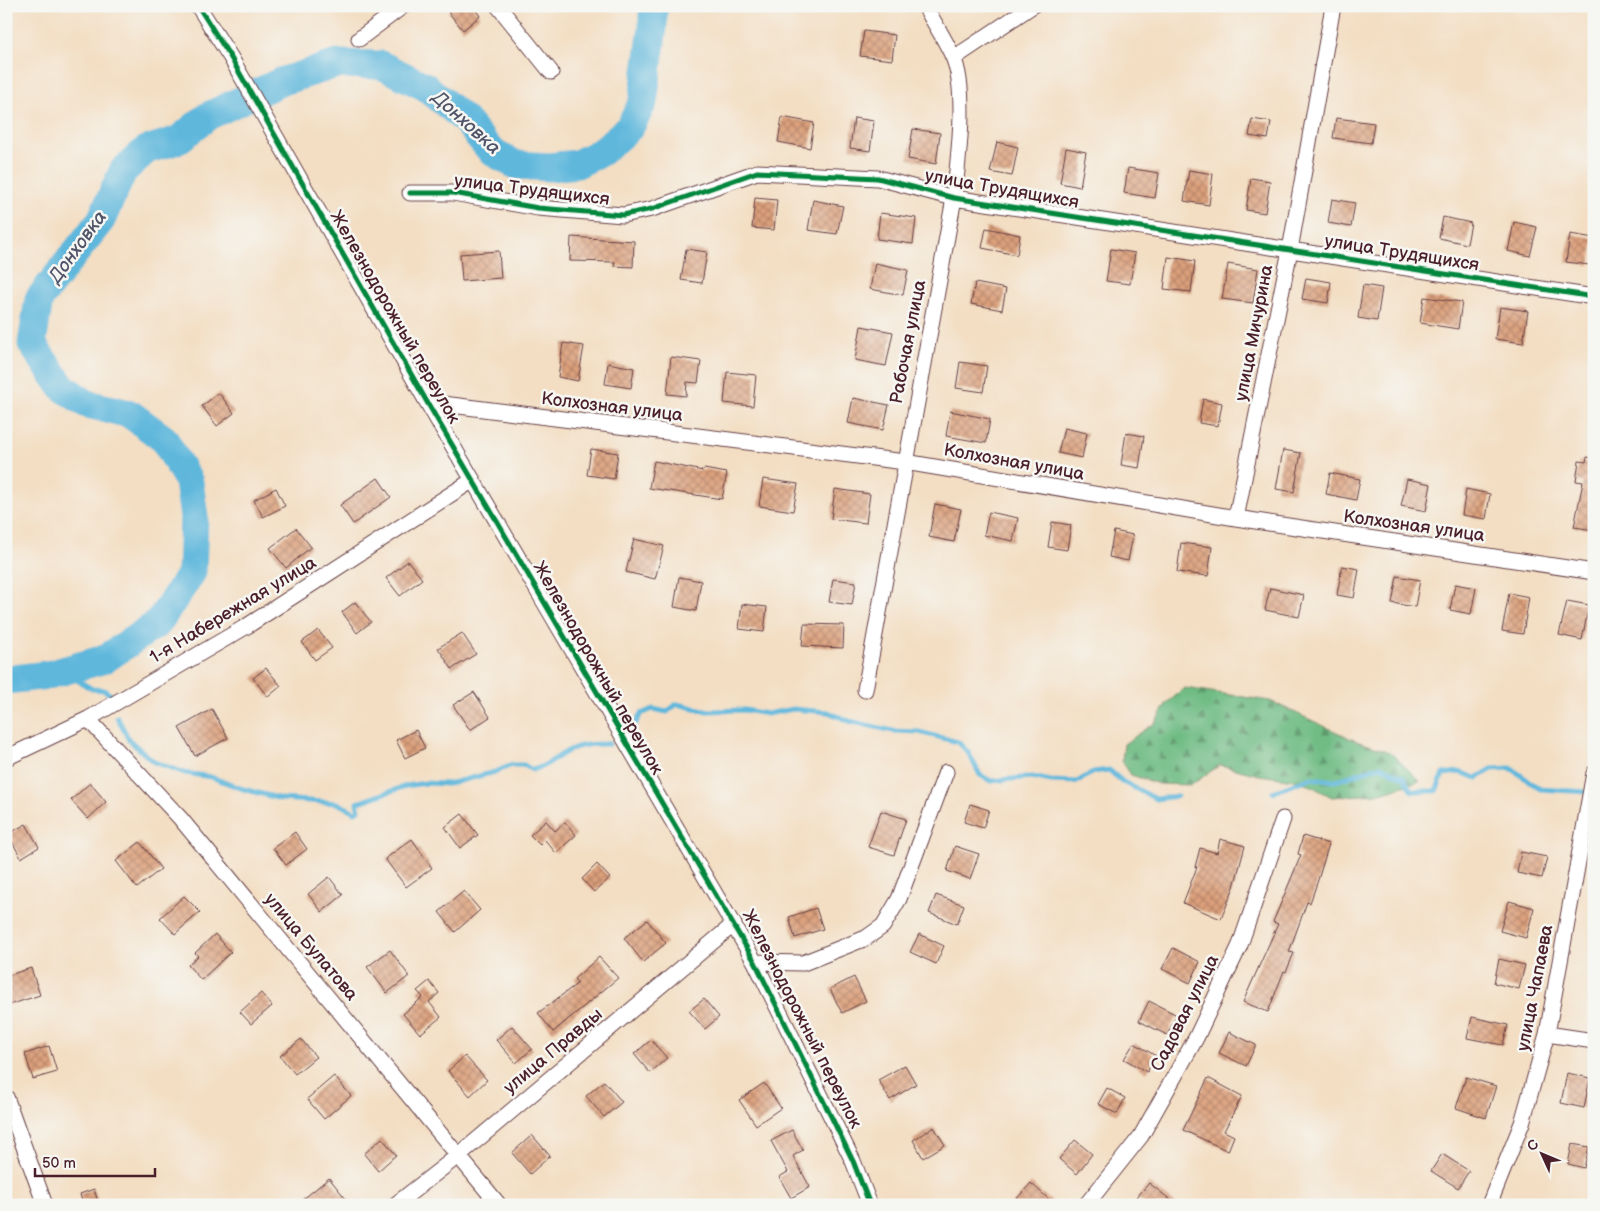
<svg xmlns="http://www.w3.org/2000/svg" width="1600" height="1211" font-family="'Balsamiq Sans',sans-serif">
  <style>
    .forest { fill: url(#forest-firs); stroke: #5c6e58 }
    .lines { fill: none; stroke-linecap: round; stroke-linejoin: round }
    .stream { stroke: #5fb7dc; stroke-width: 5 }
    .river { stroke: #5fb7dc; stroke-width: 29 }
    .building { fill: url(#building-cross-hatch) }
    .minor-casing { stroke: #633c42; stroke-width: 17 }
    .minor { stroke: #fff; stroke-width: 15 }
    .cycleway-casing { stroke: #f6f6f2; stroke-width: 8 }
    .cycleway { stroke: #00873e; stroke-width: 5 }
    .labels { text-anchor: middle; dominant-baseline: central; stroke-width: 5; stroke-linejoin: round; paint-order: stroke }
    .street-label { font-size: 18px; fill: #4a1f2b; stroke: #f6f6f2 }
    .water-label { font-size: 19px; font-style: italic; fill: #515469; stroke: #f6f6f2 }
  </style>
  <defs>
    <pattern id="forest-firs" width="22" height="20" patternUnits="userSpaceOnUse" patternTransform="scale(1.25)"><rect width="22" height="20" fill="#6fbc84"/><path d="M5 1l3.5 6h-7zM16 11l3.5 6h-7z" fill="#5d986c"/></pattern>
    <pattern id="building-cross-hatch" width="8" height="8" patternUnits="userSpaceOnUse" patternTransform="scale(1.25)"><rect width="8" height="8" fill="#dca07c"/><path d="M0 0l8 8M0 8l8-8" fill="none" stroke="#b48266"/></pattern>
  </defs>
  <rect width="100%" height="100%" fill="#f6f6f2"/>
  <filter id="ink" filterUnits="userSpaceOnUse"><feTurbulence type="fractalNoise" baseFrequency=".02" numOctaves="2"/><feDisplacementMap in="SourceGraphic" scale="10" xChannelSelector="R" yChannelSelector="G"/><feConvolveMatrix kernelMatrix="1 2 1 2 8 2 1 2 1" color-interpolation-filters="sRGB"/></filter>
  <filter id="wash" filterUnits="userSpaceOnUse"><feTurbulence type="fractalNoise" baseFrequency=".0096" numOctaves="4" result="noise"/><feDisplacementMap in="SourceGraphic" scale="20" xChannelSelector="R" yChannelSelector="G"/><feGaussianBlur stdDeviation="1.12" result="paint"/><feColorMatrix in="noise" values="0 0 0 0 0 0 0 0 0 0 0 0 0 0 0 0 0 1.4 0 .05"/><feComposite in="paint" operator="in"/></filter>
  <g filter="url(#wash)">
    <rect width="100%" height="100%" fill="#f3dec3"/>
    <!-- forest -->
    <path class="forest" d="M1185,688L1270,701L1356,741L1390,752L1420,781L1377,794L1332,797L1301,781L1259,775L1220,765L1191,785L1159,784L1131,775L1122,761L1124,744L1155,723L1167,703Z"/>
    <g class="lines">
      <!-- stream -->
      <path class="stream" d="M62,671L92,689L104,690L111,695
        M117,717L129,740L154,762L185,773L211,777L243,789L281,799L337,803L355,812L359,810L357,803L406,786L425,783L448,784L495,772L512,765H524L532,770C546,767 554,759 566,752C579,744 595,744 609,744
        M631,731L641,714L653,709L667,712L677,704L707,711L745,710L767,714L793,709L828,712L849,721L893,731L919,732L958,742L968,752L980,775L991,781L1032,777L1051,781L1077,782L1093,772L1109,770L1123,782L1156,799L1177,796
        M1273,792L1311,778L1335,781L1381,766L1404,778L1412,791H1436L1443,774L1459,772L1477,778L1492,769L1511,768L1540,789L1588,792"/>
      <!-- river -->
      <path class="river" d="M6,680L48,675L105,659L158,623L192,572L194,517L189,482L164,439L130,414L87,404L62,387L32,344L39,299L101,220L123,171L146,150L178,140L208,116L280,82L337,64L381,65L426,87L464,119L491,151L516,165L550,167L577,164L601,152L630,127L643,102L653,27V6"/>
    </g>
    <g id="blocks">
      <!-- building -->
      <path class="building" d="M455,6H473L480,16L463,30L448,12Z
        M864,31L895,35L892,60L860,56Z
        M782,117L814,123L810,148L778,142Z
        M854,118L874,121L870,151L850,148Z
        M1336,118L1374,123L1371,143L1333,138Z
        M1252,119L1271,122L1268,139L1249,136Z
        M913,129L940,133L936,164L908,159Z
        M997,142L1018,147L1012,176L990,172Z
        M1066,148L1086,152L1080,187L1060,183Z
        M1128,168L1159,173L1155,198L1124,193Z
        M1189,170L1213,174L1209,205L1184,201Z
        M1251,178L1270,181L1265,213L1246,210Z
        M755,198L777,200L774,230L752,228Z
        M1332,199L1355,203L1351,227L1328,223Z
        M813,200L843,206L837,234L808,230Z
        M880,213L916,218L913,244L877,239Z
        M1443,217L1471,223L1467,244L1439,238Z
        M1514,222L1537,227L1530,256L1508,251Z
        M986,228L1020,235L1017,255L982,248Z
        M1570,234L1594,238L1590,265L1566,262Z
        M571,237L634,241L633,267L614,266L615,262L570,261Z
        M686,249L707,252L702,283L681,280Z
        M1111,249L1135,253L1130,284L1106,281Z
        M499,251L501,278L462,281L460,254Z
        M1168,257L1195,261L1191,292L1164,289Z
        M875,263L908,270L903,295L870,289Z
        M1228,264L1258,269L1253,303L1222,299Z
        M1306,278L1331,282L1328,303L1302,299Z
        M975,283L1006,289L1002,310L971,304Z
        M1363,285L1382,288L1377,321L1358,318Z
        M1424,297L1462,302L1458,329L1420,323Z
        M1500,307L1528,311L1523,343L1495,339Z
        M861,326L893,332L886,366L855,360Z
        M563,343L584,346L578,381L558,377Z
        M671,357L701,361L698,383L687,382L686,396L667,394Z
        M960,362L987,366L983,392L956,388Z
        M608,363L634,368L631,388L605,384Z
        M727,372L756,375L753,406L724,403Z
        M219,393L234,413L217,426L202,406Z
        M853,398L889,405L883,430L848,423Z
        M1203,399L1222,403L1218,426L1199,423Z
        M950,411L990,419L986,443L946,436Z
        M1064,428L1087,433L1082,458L1058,453Z
        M1126,433L1144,436L1139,468L1121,465Z
        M591,449L618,453L614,479L587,475Z
        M1283,450L1301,453L1294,492L1276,489Z
        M1587,457L1594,458V530L1574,527L1583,482L1576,481L1579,461L1586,462Z
        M654,461L703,471L704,469L727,473L722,499L649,488Z
        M1330,473L1360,479L1356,500L1326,494Z
        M378,478L391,497L353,524L340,505Z
        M763,479L798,484L793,511L759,506Z
        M1407,479L1431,484L1426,511L1401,506Z
        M276,488L285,506L263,517L254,500Z
        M835,489L870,494L866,523L831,519Z
        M1466,489L1490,494L1486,519L1462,515Z
        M935,504L961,509L954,542L929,537Z
        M989,512L1018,518L1013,541L984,535Z
        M1052,522L1071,525L1067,550L1048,547Z
        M296,528L311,547L286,568L270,548Z
        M1114,531L1133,535L1128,561L1109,557Z
        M634,539L664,546L655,579L626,572Z
        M1181,543L1212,547L1208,576L1177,572Z
        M408,561L422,579L400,596L386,578Z
        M1342,566L1359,569L1354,598L1337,595Z
        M1397,576L1420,580L1415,607L1392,603Z
        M679,577L701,581L696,611L674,607Z
        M833,579L856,582L852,605L829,602Z
        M1455,584L1476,588L1471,614L1450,610Z
        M1270,588L1304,595L1299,617L1265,610Z
        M1509,593L1529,597L1523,634L1502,631Z
        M1567,601L1589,605L1582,640L1559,635Z
        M355,602L371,622L357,633L342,612Z
        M742,604L767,607L764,632L739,629Z
        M804,624L844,625L843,648L802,646Z
        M318,630L332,648L315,660L302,642Z
        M462,633L476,654L452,669L438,648Z
        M266,668L281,686L268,697L253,678Z
        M474,692L490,717L470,730L453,705Z
        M212,709L228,738L195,756L179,728Z
        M416,730L425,748L405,758L396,740Z
        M90,783L106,802L88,819L71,800Z
        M970,804L989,810L983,828L964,822Z
        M881,811L906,819L894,855L868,847Z
        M462,814L478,835L460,848L445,827Z
        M546,821L555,831L565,822L576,835L556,853L545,840L540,845L530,835Z
        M26,824L39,847L21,858L8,834Z
        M295,832L307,849L286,865L273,848Z
        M1303,836L1329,844L1318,880L1310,903L1307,902L1289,952L1294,953L1286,972L1284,971L1268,1012L1243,1002L1278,924L1273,922L1301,855L1298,854Z
        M412,839L432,868L406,887L385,859Z
        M1220,839L1245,846L1234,887L1221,919L1183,903L1197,867H1195L1200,848L1217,853Z
        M140,842L161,869L137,888L116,861Z
        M955,846L979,854L970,879L947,871Z
        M1521,852L1547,857L1542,878L1517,873Z
        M597,864L610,878L594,892L582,879Z
        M329,877L343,895L322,912L308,894Z
        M464,891L480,910L455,932L439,912Z
        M936,895L964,905L957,924L929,913Z
        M184,896L200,912L175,934L160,918Z
        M1509,901L1534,908L1526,938L1500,931Z
        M816,908L823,929L795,938L789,917Z
        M647,920L666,943L643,962L624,938Z
        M215,934L231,952L201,980L188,965L198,956L195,953Z
        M919,934L944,946L936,964L910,952Z
        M1173,948L1200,962L1190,983L1162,969Z
        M390,950L409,976L387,993L367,967Z
        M599,957L618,978L553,1032L538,1013L578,983L574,979Z
        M1499,959L1525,965L1519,989L1494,983Z
        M31,968L40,995L6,1006V976Z
        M854,977L866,1001L842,1013L830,989Z
        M429,981L439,993L429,1002L441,1017L420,1034L403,1014L423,997L417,991Z
        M261,993L272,1006L251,1024L240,1012Z
        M704,999L719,1017L705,1029L689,1011Z
        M1149,1001L1177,1015L1167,1035L1139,1021Z
        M1472,1017L1508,1025L1503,1045L1467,1038Z
        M512,1026L532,1049L516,1063L496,1040Z
        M1229,1032L1256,1045L1246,1066L1219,1053Z
        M301,1039L316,1057L295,1074L280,1056Z
        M651,1040L667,1058L650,1073L634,1054Z
        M1134,1043L1156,1056L1147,1072L1124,1059Z
        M49,1046L57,1072L33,1079L25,1054Z
        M465,1056L487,1080L470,1096L448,1071Z
        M905,1065L916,1084L890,1100L878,1080Z
        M1567,1073L1590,1078L1584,1108L1561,1103Z
        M334,1076L351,1096L324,1119L307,1099Z
        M1466,1077L1496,1086L1486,1118L1456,1108Z
        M1208,1078L1242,1096L1224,1131L1234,1136L1228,1151L1183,1130Z
        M604,1081L622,1102L604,1117L586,1096Z
        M764,1083L781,1108L756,1125L739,1100Z
        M1107,1088L1125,1098L1117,1114L1098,1104Z
        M934,1127L945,1145L923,1158L913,1140Z
        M792,1130L803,1150L793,1156L810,1187L791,1198L779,1177L788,1172L771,1141Z
        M532,1135L550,1156L530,1174L512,1153Z
        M382,1138L396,1155L378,1171L364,1154Z
        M1075,1140L1092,1154L1077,1174L1059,1159Z
        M1572,1144L1589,1147L1584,1168L1568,1164Z
        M1442,1154L1469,1171L1458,1188L1431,1171Z
        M329,1178L346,1199L338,1205H296Z
        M1031,1183L1055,1205H1011Z
        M1149,1183L1177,1205H1146L1137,1197Z
        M94,1189L99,1205H83L80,1194Z"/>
    </g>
  </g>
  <g filter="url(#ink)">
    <use href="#blocks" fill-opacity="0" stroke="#633c42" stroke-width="1"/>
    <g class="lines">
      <!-- minor casing -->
      <g class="minor-casing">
        <path id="minor" d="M198,6L231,58L427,402L755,962L853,1161L870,1205
          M498,6L551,72
          M359,39L403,6
          M954,58L1032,6
          M410,193H453L538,208L623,215L652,209L757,172L878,178L954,198L1594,297
          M427,402L905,462L1236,518L1594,572
          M1236,518L1290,250L1333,6
          M865,690L954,198C958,160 968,91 953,57C945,39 934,23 925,6
          M88,719L180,818L499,1205
          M6,758L88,719L247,626L473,480
          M755,962L803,963L866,938L883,926L899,899L946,772
          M1547,1034L1594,1041
          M6,1097L45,1205
          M395,1205L459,1155L734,924
          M1086,1205L1141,1136L1196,1038L1240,945L1283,819
          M1489,1205L1522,1123L1547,1034L1594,773"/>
      </g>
      <!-- minor -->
      <use href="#minor" class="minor"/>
      <!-- cycleway casing -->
      <g class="cycleway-casing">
        <path id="cycleway" d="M198,6L231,58L427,402L755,962L853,1161L870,1205
          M410,193H453L538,208L623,215L652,209L757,172L878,178L954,198L1594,297"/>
      </g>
      <!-- cycleway -->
      <use href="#cycleway" class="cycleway"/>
    </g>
  </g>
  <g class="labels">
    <!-- street labels -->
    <g class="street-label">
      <text transform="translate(1002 189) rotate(10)">улица Трудящихся</text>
      <text transform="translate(532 190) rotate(7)">улица Трудящихся</text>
      <text transform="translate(1402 253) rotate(9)">улица Трудящихся</text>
      <text transform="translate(395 317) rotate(60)">Железнодорожный переулок</text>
      <text transform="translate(1254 333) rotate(-79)">улица Мичурина</text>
      <text transform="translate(908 342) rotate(-79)">Рабочая улица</text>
      <text transform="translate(612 407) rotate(7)">Колхозная улица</text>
      <text transform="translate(1014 462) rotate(10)">Колхозная улица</text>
      <text transform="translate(1414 526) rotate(8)">Колхозная улица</text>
      <text transform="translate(233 610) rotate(-31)">1-я Набережная улица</text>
      <text transform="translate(598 668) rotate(60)">Железнодорожный переулок</text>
      <text transform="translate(311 947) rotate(50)">улица Булатова</text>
      <text transform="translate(1535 988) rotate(-79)">улица Чапаева</text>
      <text transform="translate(1185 1013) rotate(-63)">Садовая улица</text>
      <text transform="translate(802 1019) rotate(63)">Железнодорожный переулок</text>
      <text transform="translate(553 1051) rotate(-40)">улица Правды</text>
    </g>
    <!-- water labels -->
    <g class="water-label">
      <text transform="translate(466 123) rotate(42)">Донховка</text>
      <text transform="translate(78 247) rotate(-54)">Донховка</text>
    </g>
  </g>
  <!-- margin -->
  <rect width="1600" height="1211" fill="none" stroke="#f6f6f2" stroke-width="25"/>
  <!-- north arrow -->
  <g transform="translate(1542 1154) rotate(314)" stroke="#f6f6f2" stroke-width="4" paint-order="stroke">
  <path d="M0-4L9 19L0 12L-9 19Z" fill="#4a1f2b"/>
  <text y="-8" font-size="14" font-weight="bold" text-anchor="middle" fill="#4a1f2b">С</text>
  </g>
  <!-- scale -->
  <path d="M35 1168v8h120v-8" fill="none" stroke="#4a1f2b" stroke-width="2.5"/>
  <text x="42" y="1168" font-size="15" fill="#4a1f2b" stroke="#f6f6f2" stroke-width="4" paint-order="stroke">50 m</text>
</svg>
